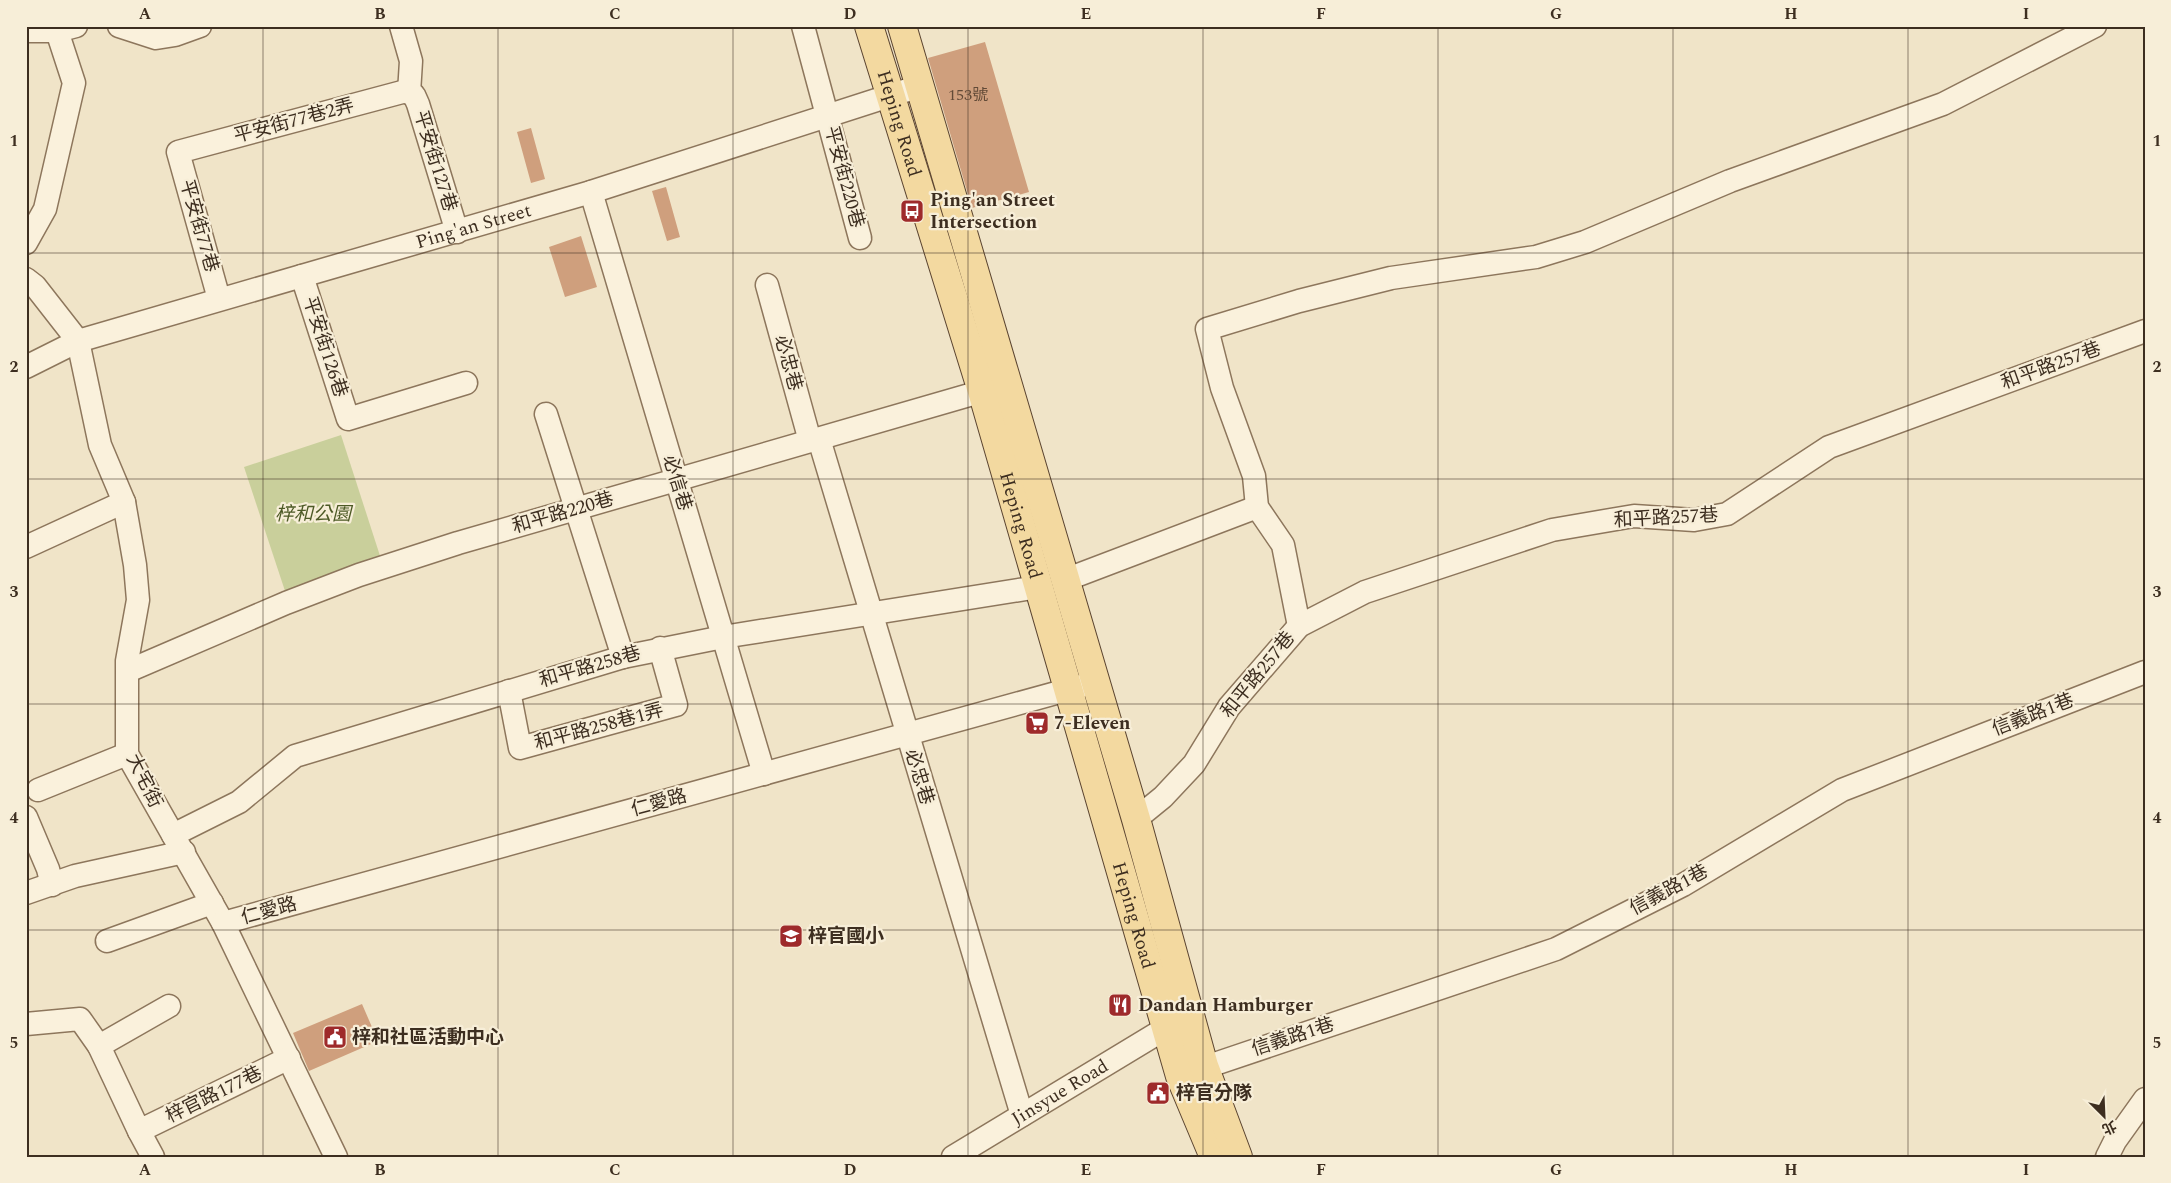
<svg xmlns="http://www.w3.org/2000/svg" width="2171" height="1183" font-family="Spectral,'Noto Sans TC',serif">
  <style>
    .green { fill: #c9cf9b }
    .building { fill: #cf9f7d }
    .lines { fill: none; stroke-linecap: round; stroke-linejoin: round }
    .minor-casing { stroke: #8d765c; stroke-width: 25 }
    .major-casing { stroke: #5b4430; stroke-width: 30 }
    .minor { stroke: #faf1dc; stroke-width: 22 }
    .major { stroke: #f3d9a0; stroke-width: 28 }
    .grid { fill: none; stroke: #3d2e20; stroke-width: 1; stroke-opacity: 0.55 }
    .labels { text-anchor: middle; dominant-baseline: central; stroke-width: 4.5; stroke-linejoin: round; paint-order: stroke }
    .number-label { font-size: 16px; fill: #624a37 }
    .street-label { font-size: 19px; fill: #3d2e20; stroke: #f7eed8 }
    .poi-label { font-size: 19px; font-weight: bold; fill: #3d2e20; stroke: #f7eed8; text-anchor: start }
    .park-label { font-size: 19px; font-style: italic; fill: #4d5a26; stroke: #f7eed8 }
    .neatline { fill: none; stroke: #3d2e20; stroke-width: 2 }
    .grid-label { font-size: 16px; text-anchor: middle; font-weight: bold; fill: #3d2e20 }
  </style>
  <rect width="100%" height="100%" fill="#f0e4c8"/>
  <!-- green -->
  <path class="green" d="M341,435L382,562L286,594L244,467Z"/>
  <!-- building -->
  <path class="building" d="M985,42L1029,192L972,208L928,58Z
    M531,128L545,179L531,183L517,132Z
    M666,187L680,237L667,241L652,191Z
    M581,236L597,287L565,297L549,247Z
    M362,1004L378,1041L309,1071L293,1033Z"/>
  <g class="lines">
    <!-- minor casing -->
    <g class="minor-casing">
      <g id="minor">
        <path d="M119,26L156,38L175,35L200,26"/>
        <path d="M401,26L411,61L409,93"/>
        <path d="M803,26L860,238"/>
        <path d="M26,31H57L76,26"/>
        <path d="M591,192L764,774"/>
        <path d="M26,243L45,209L74,83L57,31"/>
        <path d="M302,276L348,419L466,383"/>
        <path d="M26,279L35,286L78,341L100,445L124,502L135,565L138,600L127,661V754L223,923L336,1157"/>
        <path d="M767,285L810,441"/>
        <path d="M219,299L178,152L406,91L414,95L418,104L457,232"/>
        <path id="s1" d="M26,367L78,341L591,192L920,86"/>
        <path d="M546,414L623,657"/>
        <path d="M819,439L1022,1115"/>
        <path d="M26,547L124,502"/>
        <path d="M1065,580L1257,507"/>
        <path d="M1299,626L1283,545L1257,507L1254,476L1222,388L1207,329L1299,301L1391,278L1536,257L1585,242L1730,181L1943,104L2095,26"/>
        <path d="M128,671L286,603L359,575L458,543L997,387"/>
        <path d="M509,691L520,748L676,705L660,648"/>
        <path d="M38,790L127,754"/>
        <path d="M26,817L48,869L52,885"/>
        <path d="M1136,819L1163,797L1194,764L1229,707L1299,626L1365,592L1552,530L1634,516L1694,520L1727,514L1829,447L2145,331"/>
        <path d="M173,835L239,802L295,756L623,657L723,637L1038,587"/>
        <path d="M26,893L75,876L184,852"/>
        <path d="M223,923L1085,685"/>
        <path d="M107,941L212,903"/>
        <path d="M26,1024L80,1019L99,1046L139,1131L289,1058"/>
        <path d="M99,1046L169,1006"/>
        <path d="M1188,1073L1556,949L1683,885L1842,790L2145,672"/>
        <path d="M139,1131L153,1157"/>
        <path id="s2" d="M953,1157L1181,1019"/>
        <path d="M2107,1157L2115,1141L2145,1099"/>
      </g>
    </g>
    <!-- major casing -->
    <g class="major-casing">
      <g id="major">
        <path id="s3" d="M869,26L982,391L1180,1076L1214,1157"/>
        <path d="M902,26L1136,819L1204,1066L1238,1157"/>
      </g>
    </g>
    <!-- minor -->
    <use href="#minor" class="minor"/>
    <!-- major -->
    <use href="#major" class="major"/>
  </g>
  <!-- grid -->
  <path class="grid" d="M263,26V1157M498,26V1157M733,26V1157M968,26V1157M1203,26V1157M1438,26V1157M1673,26V1157M1908,26V1157M26,253H2145M26,479H2145M26,704H2145M26,930H2145"/>
  <!-- icons -->
  <defs>
    <g id="bus-square" transform="scale(1.25)"><rect x="-9" y="-9" width="18" height="18" rx="4" fill="#9e2a2b" stroke="#f7eed8"/><path d="M-5-6H5V4H4V6H2V4H-2V6H-4V4H-5ZM-3.5-4V0h7V-4ZM-3.5 1.2v1.5H-2V1.2ZM2 1.2v1.5H3.5V1.2Z" fill="#fff"/></g>
    <g id="supermarket-square" transform="scale(1.25)"><rect x="-9" y="-9" width="18" height="18" rx="4" fill="#9e2a2b" stroke="#f7eed8"/><path d="M-6-5.5h2.5l.6 2H6L4.5 2H-2.5L-4.4-4H-6ZM-1.5 3.2a1.3 1.3 0 1 0 .1 0ZM3 3.2a1.3 1.3 0 1 0 .1 0Z" fill="#fff"/></g>
    <g id="school-square" transform="scale(1.25)"><rect x="-9" y="-9" width="18" height="18" rx="4" fill="#9e2a2b" stroke="#f7eed8"/><path d="M0-5L7-2L0 1L-7-2ZM-4 1L0 2.5L4 1V4Q0 6-4 4Z" fill="#fff"/></g>
    <g id="restaurant-square" transform="scale(1.25)"><rect x="-9" y="-9" width="18" height="18" rx="4" fill="#9e2a2b" stroke="#f7eed8"/><path d="M-5-6h1v4h1v-4h1v4h1v-4h1v5L-1.5 .5V6h-2V.5L-5-1ZM5-6V6H3V1.5H1.5Q1.5-4 5-6Z" fill="#fff"/></g>
    <g id="civic-square" transform="scale(1.25)"><rect x="-9" y="-9" width="18" height="18" rx="4" fill="#9e2a2b" stroke="#f7eed8"/><path d="M-.6-6.5H3V-4.5H.6V-3L4-1V1h2V6H-6V1h2V-1L-.6-3ZM-1.2 2.5V6h2.4V2.5Z" fill="#fff"/></g>
  </defs>
  <g fill-rule="evenodd">
    <use href="#bus-square" x="912" y="211"/>
    <use href="#supermarket-square" x="1037" y="723"/>
    <use href="#school-square" x="791" y="936"/>
    <use href="#restaurant-square" x="1120" y="1005"/>
    <use href="#civic-square" x="335" y="1037"/>
    <use href="#civic-square" x="1158" y="1093"/>
  </g>
  <g class="labels">
    <!-- number labels -->
    <g class="number-label">
      <text x="968" y="95">153號</text>
    </g>
    <!-- street labels -->
    <g class="street-label">
      <text transform="translate(294 121) rotate(-15)">平安街77巷2弄</text>
      <text stroke="none"><textPath href="#s3" startOffset="102">Heping Road</textPath></text>
      <text transform="translate(435 161) rotate(73)">平安街127巷</text>
      <text transform="translate(844 177) rotate(75)">平安街220巷</text>
      <text transform="translate(199 226) rotate(74)">平安街77巷</text>
      <text stroke="none"><textPath href="#s1" startOffset="470">Ping'an Street</textPath></text>
      <text transform="translate(325 347) rotate(72)">平安街126巷</text>
      <text transform="translate(788 363) rotate(75)">必忠巷</text>
      <text transform="translate(2051 366) rotate(-20)">和平路257巷</text>
      <text transform="translate(677 483) rotate(73)">必信巷</text>
      <text transform="translate(563 513) rotate(-16)">和平路220巷</text>
      <text transform="translate(1666 518) rotate(-3)">和平路257巷</text>
      <text stroke="none"><textPath href="#s3" startOffset="522">Heping Road</textPath></text>
      <text transform="translate(590 667) rotate(-16)">和平路258巷</text>
      <text transform="translate(1258 675) rotate(-51)">和平路257巷</text>
      <text transform="translate(2033 715) rotate(-21)">信義路1巷</text>
      <text transform="translate(599 727) rotate(-15)">和平路258巷1弄</text>
      <text transform="translate(919 777) rotate(73)">必忠巷</text>
      <text transform="translate(144 781) rotate(64)">大宅街</text>
      <text transform="translate(659 803) rotate(-15)">仁愛路</text>
      <text transform="translate(1669 890) rotate(-28)">信義路1巷</text>
      <text transform="translate(269 911) rotate(-15)">仁愛路</text>
      <text stroke="none"><textPath href="#s3" startOffset="928">Heping Road</textPath></text>
      <text transform="translate(1293 1037) rotate(-18)">信義路1巷</text>
      <text stroke="none"><textPath href="#s2" startOffset="125">Jinsyue Road</textPath></text>
      <text transform="translate(214 1095) rotate(-26)">梓官路177巷</text>
    </g>
    <!-- poi labels -->
    <g class="poi-label">
      <text x="930" y="200">Ping'an Street<tspan x="930" dy="22">Intersection</tspan></text>
      <text x="1054" y="723">7-Eleven</text>
      <text x="808" y="936">梓官國小</text>
      <text x="1138" y="1005">Dandan Hamburger</text>
      <text x="352" y="1037">梓和社區活動中心</text>
      <text x="1176" y="1093">梓官分隊</text>
    </g>
    <!-- park labels -->
    <g class="park-label">
      <text x="313" y="514">梓和公園</text>
    </g>
  </g>
  <!-- border -->
  <rect width="2171" height="1183" fill="none" stroke="#f7eed8" stroke-width="55"/>
  <!-- north arrow -->
  <g transform="translate(2104 1116) rotate(156)" stroke="#f7eed8" stroke-width="4" paint-order="stroke">
  <path d="M0-4L9 19L0 12L-9 19Z" fill="#3d2e20"/>
  <text y="-8" font-size="14" font-weight="bold" text-anchor="middle" fill="#3d2e20">北</text>
  </g>
  <rect x="28" y="28" width="2116" height="1128" class="neatline"/>
  <g class="grid-label">
    <text x="145" y="19">A</text>
    <text x="380" y="19">B</text>
    <text x="615" y="19">C</text>
    <text x="850" y="19">D</text>
    <text x="1086" y="19">E</text>
    <text x="1321" y="19">F</text>
    <text x="1556" y="19">G</text>
    <text x="1791" y="19">H</text>
    <text x="2026" y="19">I</text>
    <text x="14" y="146">1</text>
    <text x="2157" y="146">1</text>
    <text x="14" y="372">2</text>
    <text x="2157" y="372">2</text>
    <text x="14" y="597">3</text>
    <text x="2157" y="597">3</text>
    <text x="14" y="823">4</text>
    <text x="2157" y="823">4</text>
    <text x="14" y="1048">5</text>
    <text x="2157" y="1048">5</text>
    <text x="145" y="1175">A</text>
    <text x="380" y="1175">B</text>
    <text x="615" y="1175">C</text>
    <text x="850" y="1175">D</text>
    <text x="1086" y="1175">E</text>
    <text x="1321" y="1175">F</text>
    <text x="1556" y="1175">G</text>
    <text x="1791" y="1175">H</text>
    <text x="2026" y="1175">I</text>
  </g>
</svg>
